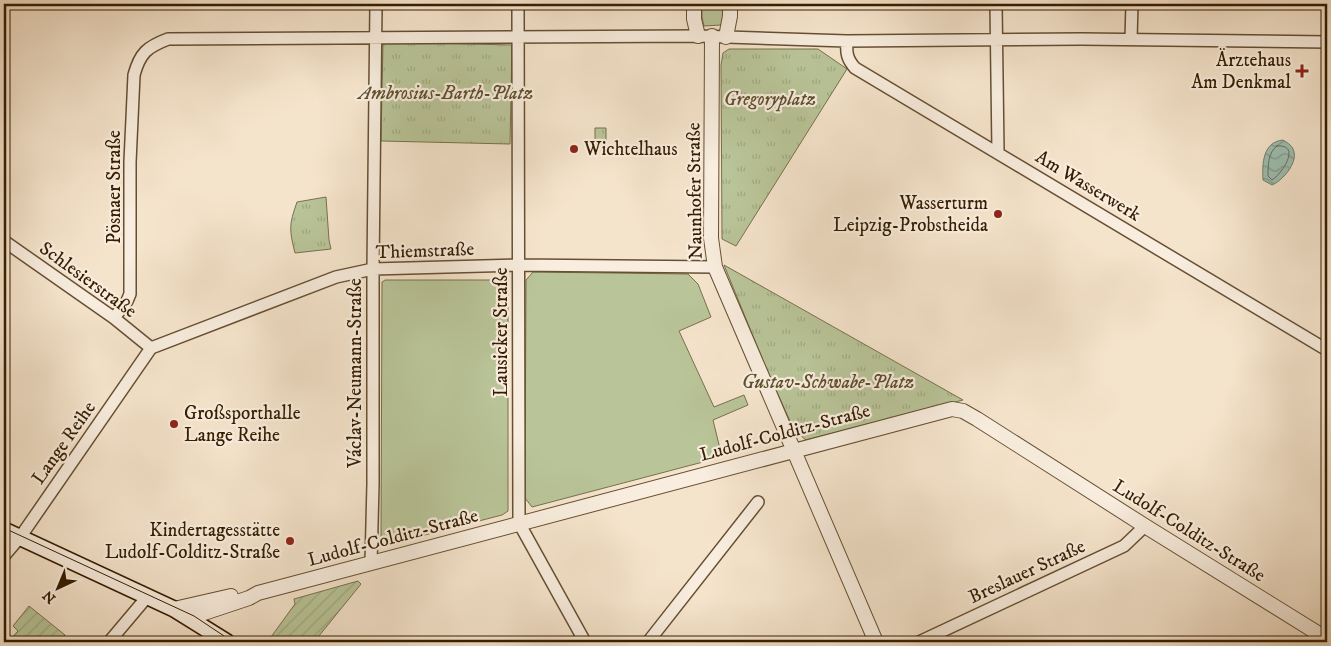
<svg xmlns="http://www.w3.org/2000/svg" width="1331" height="646" font-family="'IM FELL DW Pica',serif">
  <style>
    .grass { fill: #b9c599; stroke: #78714c }
    .park { fill: url(#park-tufts); stroke: #78714c }
    .garden { fill: url(#garden-furrows); stroke: #78714c }
    .water { fill: url(#water-waves); stroke: #747e6b }
    .lines { fill: none; stroke-linecap: round; stroke-linejoin: round }
    .shore { stroke: #6a6e59; stroke-width: 1 }
    .minor-casing { stroke: #664f33; stroke-width: 14 }
    .tertiary-casing { stroke: #664f33; stroke-width: 16 }
    .secondary-casing { stroke: #361d00; stroke-width: 18 }
    .minor { stroke: #f8edde; stroke-width: 11 }
    .tertiary { stroke: #f8edde; stroke-width: 14 }
    .secondary { stroke: #f8edde; stroke-width: 15 }
    .tram { stroke: #361d00; stroke-width: 1 }
    .poi-dot { fill: #8f2418; stroke: #f8edde; stroke-width: 2 }
    .labels { text-anchor: middle; dominant-baseline: central; stroke-width: 4.5; stroke-linejoin: round; paint-order: stroke }
    .poi-label { font-size: 19px; fill: #361d00; stroke: #f8edde; text-anchor: end }
    .park-label { font-size: 19px; font-style: italic; fill: #5d4f2e; stroke: #f8edde }
    .street-label { font-size: 19px; fill: #361d00; stroke: #f8edde }
  </style>
  <defs>
    <pattern id="park-tufts" width="24" height="20" patternUnits="userSpaceOnUse" patternTransform="scale(1.25)"><rect width="24" height="20" fill="#b9c599"/><path d="M3 7l-1-3M5 7V3M7 7l1-3M15 17l-1-3M17 17v-4M19 17l1-3" fill="none" stroke="#a0a982"/></pattern>
    <pattern id="garden-furrows" width="10" height="10" patternUnits="userSpaceOnUse" patternTransform="scale(1.25)"><rect width="10" height="10" fill="#b9c599"/><path d="M-1 1l2-2M0 10L10 0M9 11l2-2" fill="none" stroke="#a0a982"/></pattern>
    <pattern id="water-waves" width="16" height="10" patternUnits="userSpaceOnUse" patternTransform="scale(1.25)"><rect width="16" height="10" fill="#9dbfb2"/><path d="M0 5q4-4 8 0t8 0" fill="none" stroke="#819b8e"/></pattern>
  </defs>
  <rect width="100%" height="100%" fill="#f5e4cc"/>
  <filter id="stains"><feTurbulence type="fractalNoise" baseFrequency=".004" numOctaves="4"/><feColorMatrix values="0 0 0 0 .2 0 0 0 0 .09 0 0 0 0 .02 0 0 0 .5 -.17"/></filter>
  <radialGradient id="worn" r=".72"><stop offset=".6" stop-color="#630" stop-opacity="0"/><stop offset="1" stop-color="#630" stop-opacity=".3"/></radialGradient>
  <!-- grass -->
  <path class="grass" d="M702,4H723V19L721,25L704,26L702,17Z
    M533,272L688,274L698,284L711,317L679,331L714,407L744,395L748,405L713,420L722,457L532,507L525,498L526,280Z
    M385,280H503L508,285V511L502,515L390,544H385L381,540L382,282Z"/>
  <!-- park -->
  <path class="park" d="M383,42L512,45L510,144L381,141Z
    M729,49H818L847,69L736,246L722,239L721,65L723,53Z
    M595,128H606V142L595,141Z
    M326,197L329,240L331,249L295,253C289,229 289,225 297,202Z
    M724,265L963,400L806,440L794,430L764,363Z"/>
  <!-- garden -->
  <path class="garden" d="M358,581L361,584L314,642H278L271,637L295,604L294,599Z
    M29,606L65,635L60,642H8L18,631L13,626Z"/>
  <!-- water -->
  <path class="water" d="M1283,140C1288,143 1293,146 1294,152C1297,164 1282,181 1272,185L1263,180C1262,163 1263,142 1283,140Z"/>
  <g class="lines">
    <!-- shore -->
    <path class="shore" d="M1277,146C1302,144 1282,174 1272,180L1268,176C1268,166 1268,152 1277,146Z"/>
    <!-- minor casing -->
    <g class="minor-casing">
      <path id="minor" d="M518,4L519,523L585,642
        M996,4L998,152
        M1131,39L1132,4
        M847,41C846,53 847,59 855,68L1327,350
        M4,241L114,318L151,348
        M114,318L127,301L130,294V162L134,75C140,53 147,47 168,39L698,36L847,41L1081,39L1327,42
        M151,348L336,277L373,269L518,265L715,267
        M4,556L21,536L151,348
        M371,563L373,484V269L376,4
        M109,642L147,597
        M648,642L758,502
        M919,642L1124,546L1145,526"/>
    </g>
    <!-- tertiary casing -->
    <g class="tertiary-casing">
      <path id="tertiary" d="M694,4V19L698,36
        M712,36L711,238L715,267L876,642
        M726,37L730,16V4
        M174,609L231,596
        M189,618L249,598L258,593L952,409L963,411L977,419L1145,526L1327,639"/>
    </g>
    <!-- secondary casing -->
    <g class="secondary-casing">
      <path id="secondary" d="M4,530L174,609L227,642"/>
    </g>
    <!-- minor -->
    <use href="#minor" class="minor"/>
    <!-- tertiary -->
    <use href="#tertiary" class="tertiary"/>
    <!-- secondary -->
    <use href="#secondary" class="secondary"/>
    <!-- tram -->
    <path class="tram" d="M4,528L194,616L233,642"/>
  </g>
  <!-- markers -->
  <g class="poi-dot">
    <path d="M1299.5 63.5h5v5h5v5h-5v5h-5v-5h-5v-5h5z"/>
    <circle cx="574" cy="149" r="5"/>
    <circle cx="998" cy="214" r="5"/>
    <circle cx="174" cy="424" r="5"/>
    <circle cx="290" cy="541" r="5"/>
  </g>
  <g class="labels">
    <!-- poi labels -->
    <g class="poi-label">
      <text x="1291" y="60">Ärztehaus<tspan x="1291" dy="22">Am Denkmal</tspan></text>
      <text x="584" y="149" text-anchor="start">Wichtelhaus</text>
      <text x="988" y="203">Wasserturm<tspan x="988" dy="22">Leipzig-Probstheida</tspan></text>
      <text x="184" y="413" text-anchor="start">Großsporthalle<tspan x="184" dy="22">Lange Reihe</tspan></text>
      <text x="280" y="530">Kindertagesstätte<tspan x="280" dy="22">Ludolf-Colditz-Straße</tspan></text>
    </g>
    <!-- park labels -->
    <g class="park-label">
      <text x="446" y="93">Ambrosius-Barth-Platz</text>
      <text x="770" y="99">Gregoryplatz</text>
      <text x="828" y="382">Gustav-Schwabe-Platz</text>
    </g>
    <!-- street labels -->
    <g class="street-label">
      <text transform="translate(1088 186) rotate(31)">Am Wasserwerk</text>
      <text transform="translate(114 187) rotate(-90)">Pösnaer Straße</text>
      <text transform="translate(695 191) rotate(-91)">Naunhofer Straße</text>
      <text transform="translate(425 251) rotate(-2)">Thiemstraße</text>
      <text transform="translate(88 280) rotate(36)">Schlesierstraße</text>
      <text transform="translate(501 332) rotate(-90)">Lausicker Straße</text>
      <text transform="translate(355 373) rotate(-90)">Václav-Neumann-Straße</text>
      <text transform="translate(785 433) rotate(-15)">Ludolf-Colditz-Straße</text>
      <text transform="translate(64 443) rotate(-55)">Lange Reihe</text>
      <text transform="translate(1189 531) rotate(32)">Ludolf-Colditz-Straße</text>
      <text transform="translate(393 538) rotate(-15)">Ludolf-Colditz-Straße</text>
      <text transform="translate(1027 572) rotate(-25)">Breslauer Straße</text>
    </g>
  </g>
  <!-- margin -->
  <rect width="1331" height="646" fill="none" stroke="#f5e4cc" stroke-width="20"/>
  <rect x="5" y="5" width="1321" height="636" fill="none" stroke="#361d00" stroke-width="2.5"/>
  <rect x="10" y="10" width="1311" height="626" fill="none" stroke="#361d00"/>
  <!-- north arrow -->
  <g transform="translate(58 588) rotate(224)" stroke="#f8edde" stroke-width="4" paint-order="stroke">
  <path d="M0-4L9 19L0 12L-9 19Z" fill="#361d00"/>
  <text y="-8" font-size="14" font-weight="bold" text-anchor="middle" fill="#361d00">N</text>
  </g>
  <rect width="100%" height="100%" filter="url(#stains)"/>
  <rect width="100%" height="100%" fill="url(#worn)"/>
</svg>
